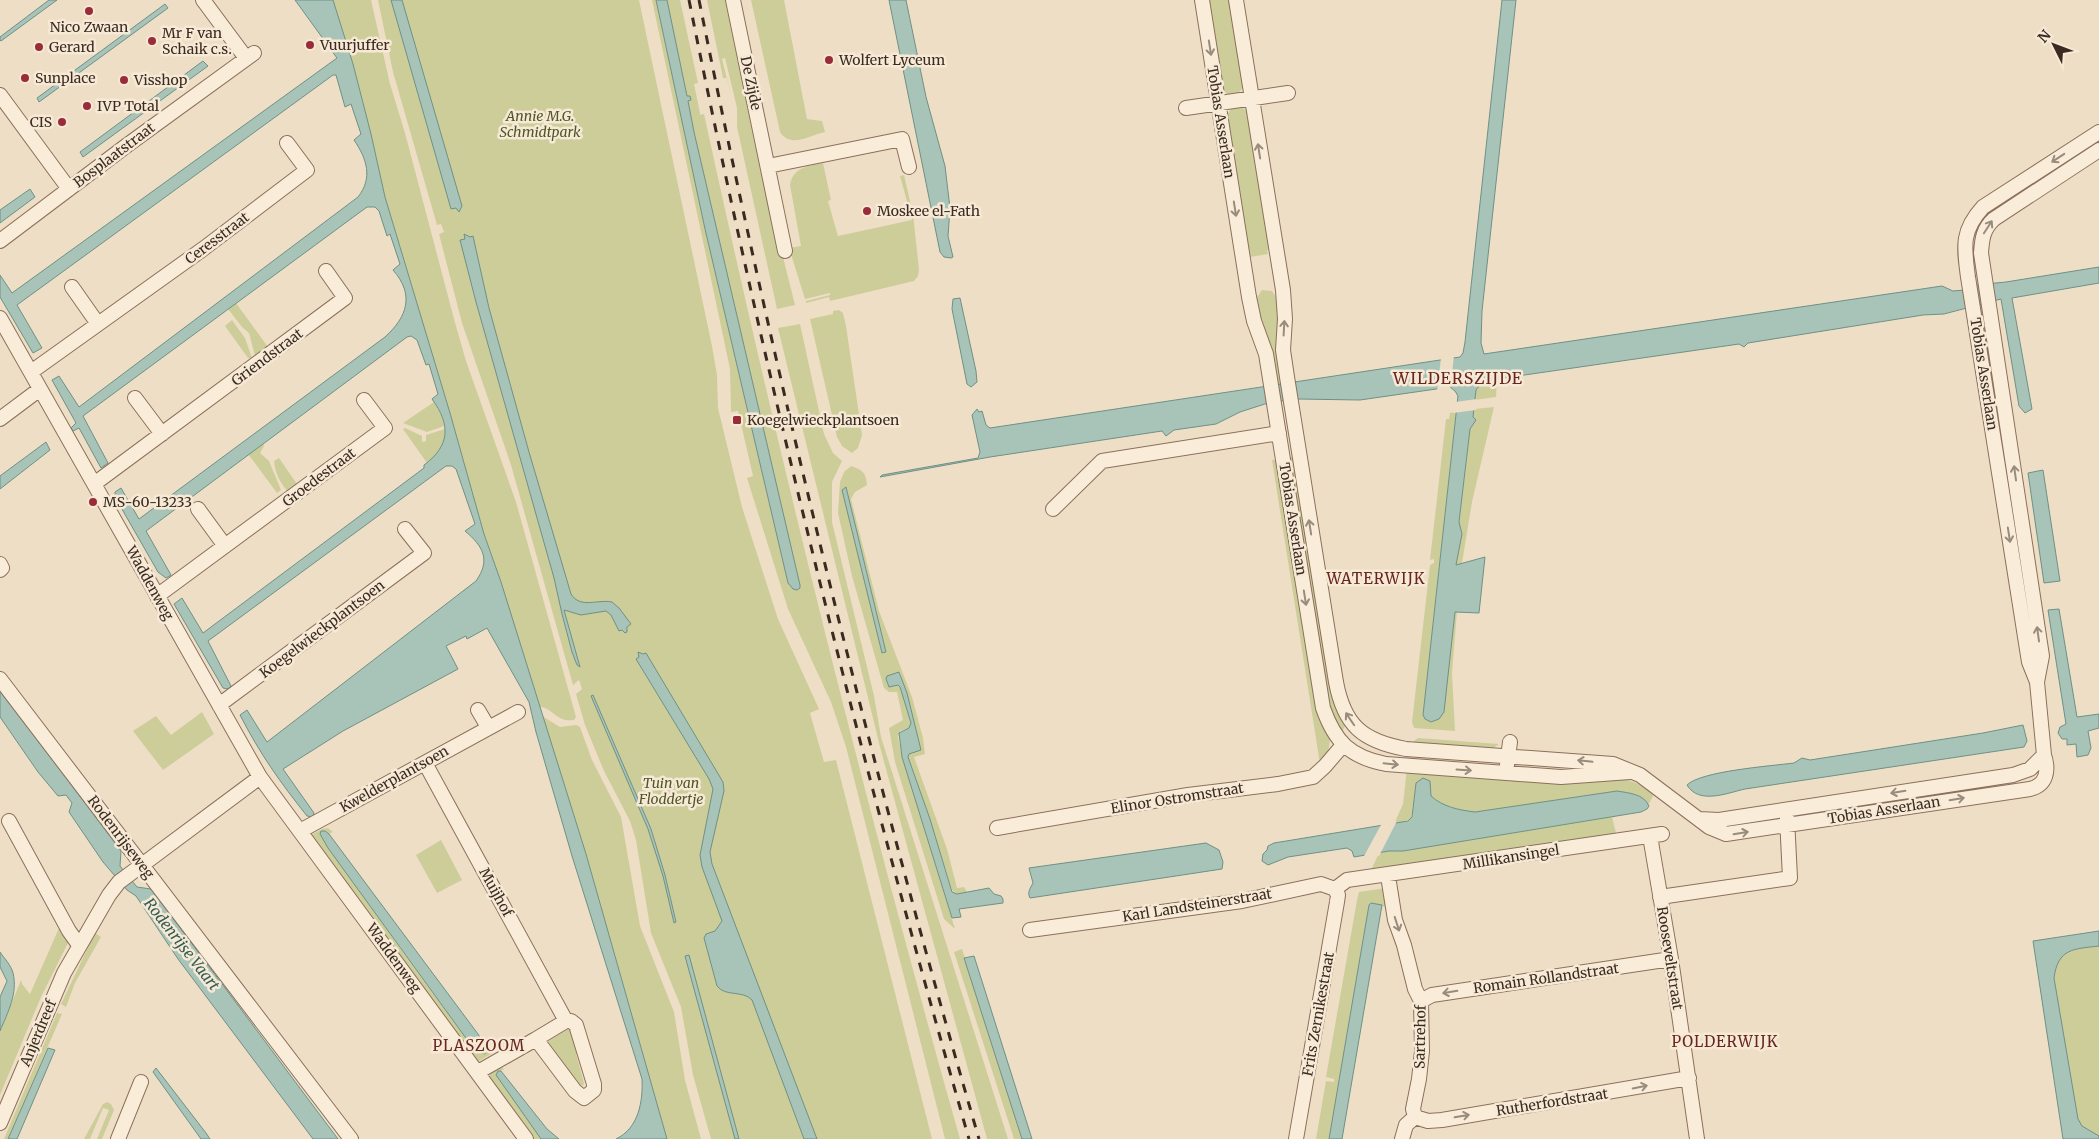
<svg xmlns="http://www.w3.org/2000/svg" width="2099" height="1139" font-family="Merriweather,serif">
  <style>
    .green { fill: #cdcd9a; fill-rule: evenodd }
    .water { fill: #a8c3b8; stroke: #6e9185 }
    .pier { fill: #efdec6 }
    .lines { fill: none; stroke-linecap: round; stroke-linejoin: round }
    .minor-casing { stroke: #8b705c; stroke-width: 16 }
    .minor { stroke: #f9edda; stroke-width: 14 }
    .rail { stroke: #3b2a1f; stroke-width: 3; stroke-dasharray: 9 9; stroke-linecap: butt }
    .oneway { stroke: #9a8c7c }
    .poi-dot { fill: #9a2b38; stroke: #f6e9d6; stroke-width: 2 }
    .labels { text-anchor: middle; dominant-baseline: central; stroke-width: 5; stroke-linejoin: round; paint-order: stroke }
    .poi-label { font-size: 14px; fill: #3b2a1f; stroke: #f6e9d6; text-anchor: start }
    .street-label { font-size: 14px; fill: #3b2a1f; stroke: #f6e9d6 }
    .park-label { font-size: 14px; font-style: italic; fill: #505726; stroke: #f6e9d6 }
    .neighbourhood-label { font-size: 15px; letter-spacing: 1px; fill: #68261e; stroke: #f6e9d6 }
    .water-label { font-size: 15px; font-style: italic; fill: #2f5b53; stroke: #f6e9d6 }
    .quarter-label { font-size: 16px; letter-spacing: 1px; fill: #68261e; stroke: #f6e9d6 }
  </style>
  <rect width="100%" height="100%" fill="#efdec6"/>
  <!-- green -->
  <path class="green" d="M333,0H371L390,84L405,133L454,319L466,361L516,502L576,717L574,720C556,723 553,707 539,707L501,582L484,534L450,413L385,197L371,134L353,64Z
    M378,0H639L712,346L717,375L718,408L742,507L778,619L819,709L810,713L824,762L836,760L932,1139H711L693,1075L681,1007L651,933L636,840L630,821L604,771L585,725L576,694L582,689L579,680L573,685L511,465L462,323L439,234L444,232L441,224L437,225L393,72Z
    M652,0H656L705,229L788,583L793,589L800,588L694,132L688,101L690,96L687,97L667,0H680L698,83L694,84L700,113V115L704,114C779,459 864,800 960,1139H945L846,747L831,702L788,609L747,478L753,476L738,411L731,412L730,369Z
    M707,0H728L776,229L795,305L777,309L737,127V108L725,58L722,59L733,103L727,78H723Z
    M751,0H784L807,119L822,121L825,132C810,135 791,149 780,132Z
    M1205,0H1232L1244,82C1242,92 1238,95 1228,95L1222,89Z
    M1241,107L1246,110L1250,117L1272,249L1267,250L1268,254L1250,257V253H1245L1227,114L1232,108Z
    M823,163L831,200L828,201L838,236L912,220L900,176L904,175L913,214L919,270L918,276L914,281L830,301L829,297L806,303V301L830,295V293L805,299L789,248L801,246L790,185C793,167 808,166 823,163Z
    M1262,290L1272,291L1278,300L1284,384L1275,386L1256,299Z
    M236,303L268,347L255,356L249,333L242,327L228,309Z
    M839,310L843,313L846,326L862,435L858,448L852,453L842,446L837,437L810,319L833,314V311Z
    M232,320L245,338L252,358H248L225,326Z
    M800,324L824,434L833,453L842,461L832,482V522L874,696L881,737L1008,1139H987L880,747L778,328Z
    M1497,379L1496,397L1475,400L1476,390L1480,383Z
    M434,402L442,417L444,426L427,432L403,423Z
    M1494,407L1472,502L1462,563L1456,566L1462,534L1459,523L1470,429L1476,420L1473,417L1474,409Z
    M1456,412L1423,715L1425,719L1431,722L1439,719L1455,611H1457L1452,673L1455,731L1414,728L1412,722L1430,565L1434,563V559L1430,560L1446,419H1449L1450,413Z
    M405,428L422,436V442L426,441V435L445,429C445,445 439,454 427,463L403,429Z
    M263,443L264,446L260,453L269,461L281,490L277,493L248,454Z
    M1296,456L1345,726L1342,732L1330,719L1286,458Z
    M279,458L297,484L287,491C280,482 275,473 274,461Z
    M1280,459L1330,739L1328,754L1320,764L1272,460Z
    M851,466C863,470 866,473 867,485L855,492L851,499L879,611L912,697L923,738L925,754L914,757L947,849L957,888L964,887L967,892L957,894L952,890L930,819L908,757L909,754L921,750L900,672L887,676L886,679L889,686L898,685L900,687L911,723L909,728L900,731L898,737L902,757L955,929L944,919L895,762L889,728L903,720L897,692H889L884,688L852,576L838,513L840,482L844,472ZM843,488H846L886,652L882,653Z
    M202,712L214,734L163,770L133,731L156,716L171,735Z
    M542,716L560,727L576,725L580,727L592,760L621,817L640,926L674,1012L685,1080L701,1139H667L586,854Z
    M1418,738L1499,744L1492,749L1410,744Z
    M1407,768L1622,778L1636,783L1654,794L1649,804C1640,794 1629,793 1617,791L1475,812C1459,810 1443,807 1431,796L1430,781L1424,778L1416,783L1411,819L1394,824L1403,804Z
    M1968,788L1970,792L1794,818L1795,815Z
    M1612,817L1617,837L1371,870L1379,853L1396,850L1403,851Z
    M328,828L333,832L329,834L325,831H322L396,943L468,1041L478,1052H486L485,1046L491,1054L477,1062L311,835L322,829Z
    M441,840L462,880L437,893L416,855Z
    M1386,888L1389,908L1371,903L1369,905L1329,1139H1316L1326,1081L1334,1082V1079L1326,1077L1357,900L1359,892Z
    M59,928L69,941L41,997L0,1095V1031L21,980L22,984L30,994Z
    M95,933L101,937L75,983L66,1007L61,1004Z
    M2099,940V1139H2072L2043,949Z
    M962,949L1022,1139H1014L954,952Z
    M57,1013L62,1014L8,1139H4Z
    M571,1027L579,1053L576,1054L584,1083L583,1086L580,1085L545,1043Z
    M499,1063L504,1070L498,1071L541,1139H531L488,1078L489,1072Z
    M107,1102L111,1104L114,1110L102,1139H97L109,1110L103,1108L90,1139H84L103,1104Z"/>
  <!-- water -->
  <path class="water" d="M49,0H57L1,41L0,40V37Z
    M295,0H333L353,64L371,134L385,197L450,413L484,534L501,582L586,854L667,1139H616C639,1128 643,1101 642,1079L572,856L536,732L529,702L487,628L467,639L466,636L446,646L458,669L343,731L283,769L314,813L313,817L307,816C280,782 260,754 240,715L247,710L267,742L476,581C491,560 483,546 465,531L475,524L456,469L452,466H446L208,641L231,686L228,689L223,688L174,604L182,598L203,633L424,468V465C450,446 451,425 432,399L438,394L429,364L426,365L417,340L411,336L407,337L146,531L171,575L166,578L158,572L115,497V492L121,488L139,519L385,337C407,317 415,295 393,270L400,264L390,234L387,236L379,211L375,207H367L83,416L108,463L101,468L79,428L73,431L71,428L76,423L52,380L59,376L79,407L358,197C373,178 367,159 354,140L361,134L351,104L345,107L336,75H333L17,305L42,348L33,353L0,297V275L12,293L337,58Z
    M391,0H402L462,206L459,212L456,208L451,209Z
    M656,0H667L687,96H690L691,100L688,101L694,132L800,585V588L797,590L793,589L788,583L705,229Z
    M889,0H906L926,97L945,166L950,208L948,236L953,257L951,258L944,257L940,252Z
    M1502,0H1516L1482,311L1481,343L1484,354L1942,286L1953,291L1965,290V286L2006,282L2099,267V283L2012,298L2032,409L2025,413L2019,406L2001,299L1944,314L1923,315L1748,343L1744,347L1739,344L1483,381L1476,390L1473,417L1476,420L1470,429L1459,522L1462,534L1456,565L1485,557L1479,613L1455,612L1444,712L1439,719L1431,722L1425,719L1423,715L1458,396L1455,391L1450,387L1360,400L1298,399L1271,402L1240,412L1216,424L1174,430L1166,436L1162,431L990,457L880,477L882,475L978,458L980,452L972,415L977,409L979,412L982,411L986,425L990,428L1460,357L1463,353L1465,342Z
    M165,4L168,8L39,102L37,98Z
    M203,61L208,66L83,157L80,152Z
    M30,189L35,197L0,223V210Z
    M464,234L470,237L473,236L489,308L529,452L571,594C580,609 598,599 612,602L619,608L631,624L627,627V632L625,633L622,630L619,631L611,615L606,611L581,615L564,610L580,667L577,665L572,652L562,614L554,578L476,302L460,240L465,239Z
    M960,298L976,371L977,382L971,387L967,384L952,309L953,299Z
    M46,442L50,450L0,489V476Z
    M2043,470L2060,581L2044,583L2028,473Z
    M846,487L885,648L886,652L882,653L842,490Z
    M2059,609L2077,717L2099,714V728L2088,731L2091,748L2088,755L2077,757L2076,744L2067,745V739H2062L2058,733L2060,727L2066,724L2048,610Z
    M638,652L643,654L646,653L723,782L724,791L710,852L712,864L817,1139H804L752,1000C743,990 725,997 717,986L704,938L706,934L715,931L722,921L702,867L700,855L713,789L709,779L636,659L639,657Z
    M899,672L907,693L921,750L909,754L908,757L930,819L952,892L957,894L989,888L994,894L1001,896L1003,899V903L959,909L961,917L952,918L902,757L899,733L909,728L911,723L900,687L898,685L889,687L886,679L887,676Z
    M0,690L121,851L120,866L137,887L151,889L338,1139H313L178,959L136,896L127,890L103,862L69,812L72,803L66,795L58,796L38,772L0,717Z
    M593,695L651,829L665,875L676,922L674,923L663,876L648,829L591,696Z
    M2023,725L2027,741L2024,747L1745,789C1727,793 1699,805 1687,785C1701,771 1771,766 1794,763L1802,758L1810,760L1983,733Z
    M1423,778L1430,781L1431,796C1443,807 1459,810 1475,812L1617,791C1629,793 1644,794 1649,806L1647,809L1641,812L1403,851H1389L1354,857L1352,851L1347,848L1288,857L1268,865L1262,861L1263,854L1267,850L1268,846L1274,843L1408,821L1412,817L1416,783Z
    M321,831H325L329,834L478,1034L485,1046V1054L478,1052L468,1041L328,848L320,834Z
    M1206,843L1219,850L1223,862L1222,869L1030,898C1027,892 1030,889 1033,883L1029,868Z
    M1371,903L1382,905L1342,1139H1329L1369,905Z
    M2099,931V946C2074,949 2058,948 2054,978L2078,1119L2082,1126L2099,1136V1139H2063L2033,941Z
    M0,952C4,958 11,965 13,973C18,993 8,1012 0,1031V997L7,981L0,967Z
    M689,955L739,1139H735L685,956Z
    M974,956L1032,1139H1022L964,958Z
    M48,1048L55,1050L17,1139H8Z
    M156,1068L206,1133L210,1139H201L153,1072Z
    M498,1071H501L547,1129L559,1139H541L496,1075Z"/>
  <!-- pier -->
  <path class="pier" d="M1454,356L1450,390L1437,391L1441,358Z
    M1477,399L1476,410L1453,413L1455,402Z
    M1397,821L1379,856L1363,858L1382,823Z"/>
  <g class="lines">
    <!-- minor casing -->
    <g class="minor-casing">
      <path id="minor" d="M203,0L246,58
        M733,0L785,251
        M1202,0L1249,297L1254,321L1266,354L1323,708C1335,742 1350,757 1386,764L1561,777L1630,772
        M1236,0L1283,290L1285,319L1283,350L1287,377L1336,682C1344,725 1362,741 1406,749L1613,764L1640,775L1709,827L1726,834L2030,789C2047,785 2049,770 2044,755L2037,682L2042,656L1981,253C1982,239 1983,229 1994,219L2099,150
        M0,95L69,189
        M1186,108L1288,93
        M768,166L902,139L909,167
        M0,241L126,146L254,53
        M72,287L98,324
        M0,318L260,777L526,1139
        M31,372L203,249L307,170L287,143
        M135,398L162,434
        M0,419L40,389
        M94,484L345,298L326,271
        M198,509L225,546
        M1053,509L1102,461L1279,433
        M0,564L2,568L0,570
        M157,596L385,428L364,400
        M0,679L351,1139
        M2037,682L2029,662L1968,277C1964,247 1961,231 1983,207L2099,132
        M219,705L424,553L405,529
        M478,710L488,727
        M425,763L566,1021
        M1507,765L1510,742
        M1699,819L1719,820L1758,814L2013,775L2030,769L2044,755
        M9,821L69,931L79,945
        M997,828L1188,795L1278,784L1313,777L1325,766L1343,745
        M300,831L518,712
        M1650,836L1671,959L1697,1139
        M1388,876L1395,920L1404,945L1415,989L1421,1001L1422,1051L1419,1079L1413,1109L1415,1117
        M1335,889L1347,880L1662,834
        M1660,897L1790,878L1787,818
        M1030,930L1242,901L1321,884L1335,889
        M1421,1001L1432,995L1671,959
        M566,1021H571L576,1025L594,1084V1090L584,1098L575,1091L536,1039Z
        M478,1072L536,1039
        M1415,1117L1428,1121L1442,1120L1689,1078
        M0,1123L64,973L109,895L119,882L142,865L260,777
        M118,1139L141,1082
        M1296,1139L1337,902L1338,895L1335,889
        M1402,1139L1406,1125L1415,1117"/>
    </g>
    <!-- minor -->
    <use href="#minor" class="minor"/>
    <!-- rail -->
    <path class="rail" d="M689,0C766,383 861,763 969,1139
      M699,0C776,383 870,764 979,1139"/>
  </g>
  <!-- one-way arrows -->
  <defs><path id="oneway-shaft" d="M-6 0H5M1.5-3L5.5 0L1.5 3" fill="none" stroke-width="1.6" stroke-linecap="round" stroke-linejoin="round" transform="scale(1.25)"/></defs>
  <g class="oneway">
    <use href="#oneway-shaft" transform="translate(1210 48) rotate(81)"/>
    <use href="#oneway-shaft" transform="translate(1259 151) rotate(-99)"/>
    <use href="#oneway-shaft" transform="translate(2058 158) rotate(147)"/>
    <use href="#oneway-shaft" transform="translate(1235 209) rotate(81)"/>
    <use href="#oneway-shaft" transform="translate(1988 227) rotate(-57)"/>
    <use href="#oneway-shaft" transform="translate(1284 328) rotate(-87)"/>
    <use href="#oneway-shaft" transform="translate(2015 473) rotate(-98)"/>
    <use href="#oneway-shaft" transform="translate(1310 527) rotate(-99)"/>
    <use href="#oneway-shaft" transform="translate(2009 535) rotate(81)"/>
    <use href="#oneway-shaft" transform="translate(1305 598) rotate(81)"/>
    <use href="#oneway-shaft" transform="translate(2038 634) rotate(-98)"/>
    <use href="#oneway-shaft" transform="translate(1350 719) rotate(-124)"/>
    <use href="#oneway-shaft" transform="translate(1585 761) rotate(-174)"/>
    <use href="#oneway-shaft" transform="translate(1391 764) rotate(6)"/>
    <use href="#oneway-shaft" transform="translate(1464 770) rotate(4)"/>
    <use href="#oneway-shaft" transform="translate(1898 792) rotate(171)"/>
    <use href="#oneway-shaft" transform="translate(1957 799) rotate(-9)"/>
    <use href="#oneway-shaft" transform="translate(1741 833) rotate(-9)"/>
    <use href="#oneway-shaft" transform="translate(1397 924) rotate(72)"/>
    <use href="#oneway-shaft" transform="translate(1450 992) rotate(171)"/>
    <use href="#oneway-shaft" transform="translate(1640 1087) rotate(-11)"/>
    <use href="#oneway-shaft" transform="translate(1462 1116) rotate(-10)"/>
  </g>
  <!-- markers -->
  <g class="poi-dot">
    <circle cx="89" cy="11" r="5"/>
    <circle cx="152" cy="41" r="5"/>
    <circle cx="310" cy="45" r="5"/>
    <circle cx="39" cy="47" r="5"/>
    <circle cx="829" cy="60" r="5"/>
    <circle cx="25" cy="78" r="5"/>
    <circle cx="124" cy="80" r="5"/>
    <circle cx="87" cy="106" r="5"/>
    <circle cx="62" cy="122" r="5"/>
    <circle cx="867" cy="211" r="5"/>
    <rect x="732" y="415" width="10" height="10" rx="2.5"/>
    <circle cx="93" cy="502" r="5"/>
  </g>
  <g class="labels">
    <!-- poi labels -->
    <g class="poi-label">
      <text x="89" y="27" text-anchor="middle">Nico Zwaan</text>
      <text x="162" y="33">Mr F van<tspan x="162" dy="16">Schaik c.s.</tspan></text>
      <text x="320" y="45">Vuurjuffer</text>
      <text x="49" y="47">Gerard</text>
      <text x="839" y="60">Wolfert Lyceum</text>
      <text x="35" y="78">Sunplace</text>
      <text x="134" y="80">Visshop</text>
      <text x="97" y="106">IVP Total</text>
      <text x="52" y="122" text-anchor="end">CIS</text>
      <text x="877" y="211">Moskee el-Fath</text>
      <text x="747" y="420">Koegelwieckplantsoen</text>
      <text x="103" y="502">MS-60-13233</text>
    </g>
    <!-- street labels -->
    <g class="street-label">
      <text transform="translate(751 83) rotate(78)">De Zijde</text>
      <text transform="translate(1221 122) rotate(81)">Tobias Asserlaan</text>
      <text transform="translate(114 155) rotate(-37)">Bosplaatstraat</text>
      <text transform="translate(217 238) rotate(-37)">Ceresstraat</text>
      <text transform="translate(267 357) rotate(-37)">Griendstraat</text>
      <text transform="translate(1984 374) rotate(81)">Tobias Asserlaan</text>
      <text transform="translate(319 477) rotate(-37)">Groedestraat</text>
      <text transform="translate(1293 519) rotate(81)">Tobias Asserlaan</text>
      <text transform="translate(150 583) rotate(61)">Waddenweg</text>
      <text transform="translate(322 629) rotate(-37)">Koegelwieckplantsoen</text>
      <text transform="translate(394 779) rotate(-29)">Kwelderplantsoen</text>
      <text transform="translate(1177 798) rotate(-9)">Elinor Ostromstraat</text>
      <text transform="translate(1884 810) rotate(-9)">Tobias Asserlaan</text>
      <text transform="translate(121 837) rotate(53)">Rodenrijseweg</text>
      <text transform="translate(1511 857) rotate(-9)">Millikansingel</text>
      <text transform="translate(496 892) rotate(61)">Muijhof</text>
      <text transform="translate(1197 905) rotate(-9)">Karl Landsteinerstraat</text>
      <text transform="translate(394 958) rotate(54)">Waddenweg</text>
      <text transform="translate(1670 958) rotate(81)">Rooseveltstraat</text>
      <text transform="translate(1546 978) rotate(-8)">Romain Rollandstraat</text>
      <text transform="translate(1318 1014) rotate(-80)">Frits Zernikestraat</text>
      <text transform="translate(38 1033) rotate(-67)">Anjerdreef</text>
      <text transform="translate(1420 1037) rotate(-89)">Sartrehof</text>
      <text transform="translate(1552 1102) rotate(-9)">Rutherfordstraat</text>
    </g>
    <!-- park labels -->
    <g class="park-label">
      <text x="540" y="116">Annie M.G.<tspan x="540" dy="16">Schmidtpark</tspan></text>
      <text x="671" y="783">Tuin van<tspan x="671" dy="16">Floddertje</tspan></text>
    </g>
    <!-- neighbourhood labels -->
    <g class="neighbourhood-label">
      <text x="1376" y="578">WATERWIJK</text>
      <text x="1725" y="1041">POLDERWIJK</text>
      <text x="479" y="1045">PLASZOOM</text>
    </g>
    <!-- water labels -->
    <g class="water-label">
      <text transform="translate(182 944) rotate(52)">Rodenrijse Vaart</text>
    </g>
    <!-- quarter labels -->
    <g class="quarter-label">
      <text x="1458" y="378">WILDERSZIJDE</text>
    </g>
  </g>
  <!-- north arrow -->
  <g transform="translate(2054 45) rotate(312)" stroke="#f6e9d6" stroke-width="4" paint-order="stroke">
  <path d="M0-4L9 19L0 12L-9 19Z" fill="#3b2a1f"/>
  <text y="-8" font-size="14" font-weight="bold" text-anchor="middle" fill="#3b2a1f">N</text>
  </g>
</svg>
